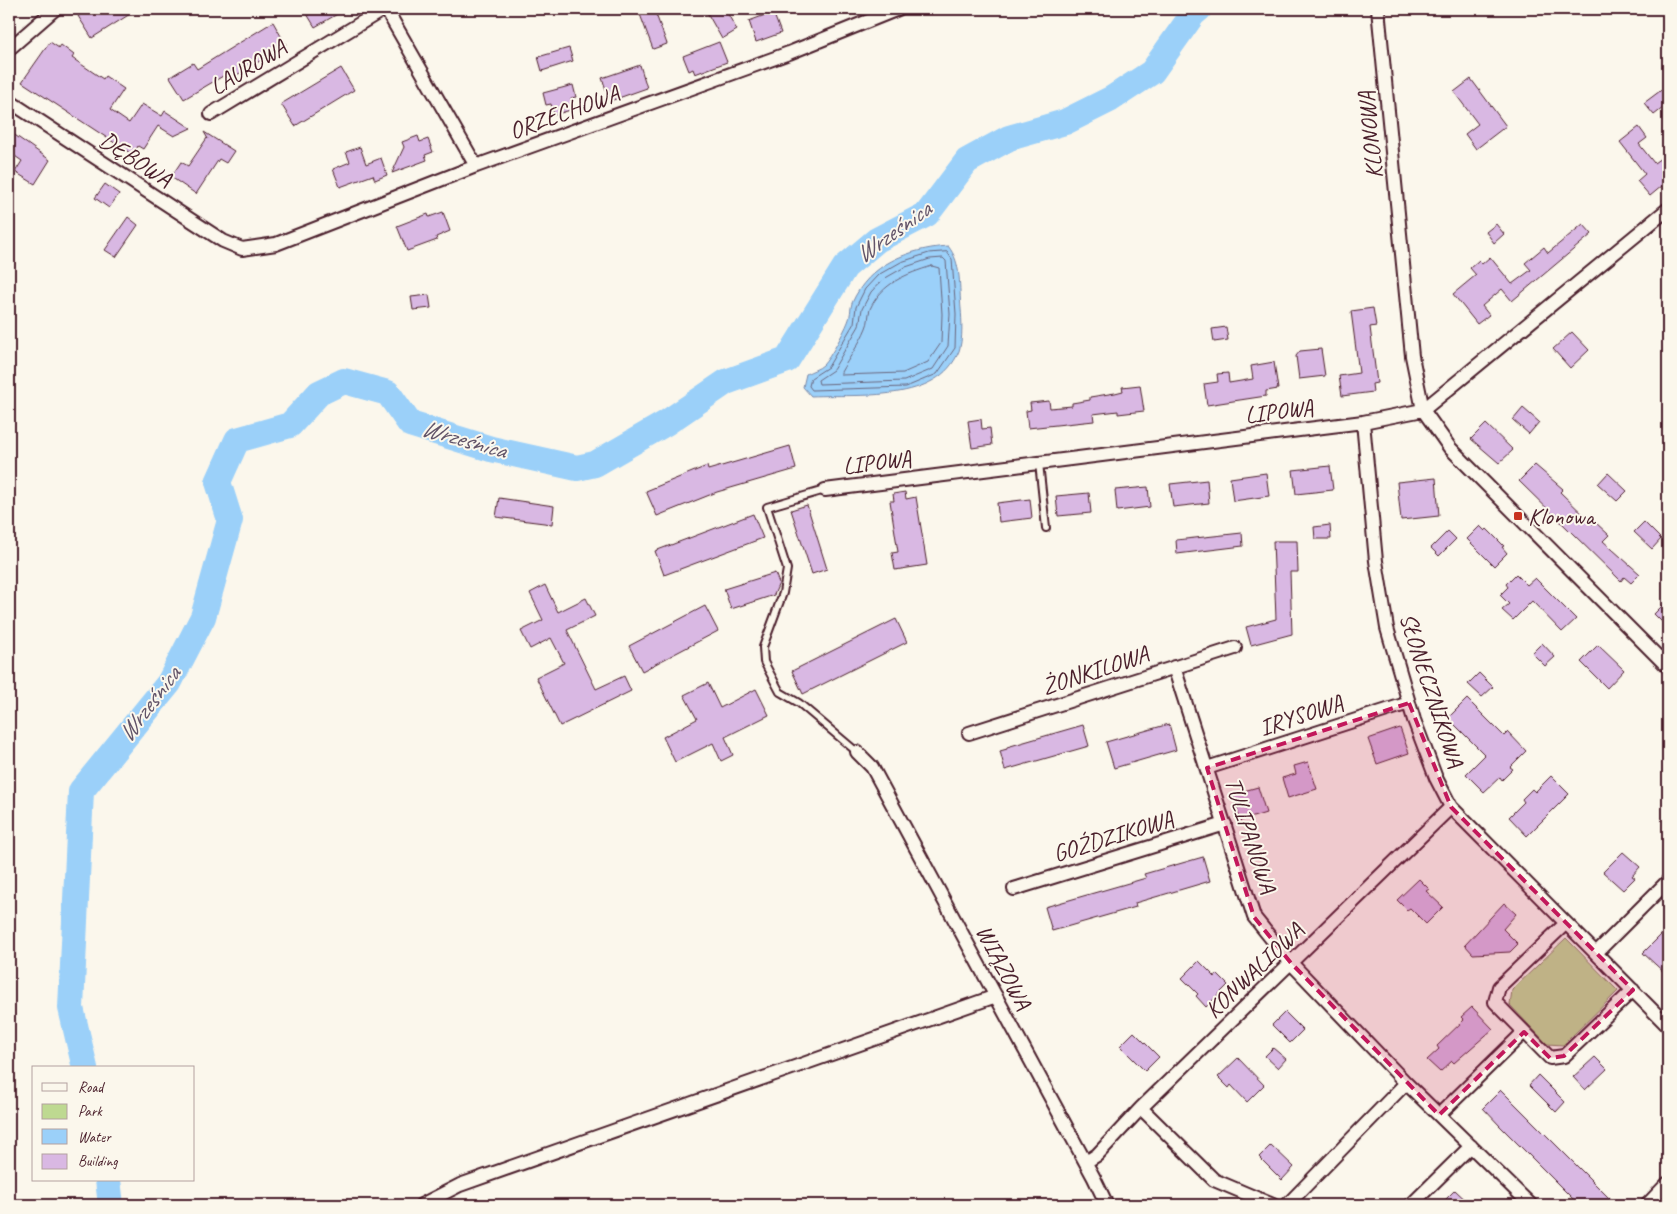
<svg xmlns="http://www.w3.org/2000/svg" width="1677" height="1214" font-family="Caveat,sans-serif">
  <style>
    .green { fill: #bed991; stroke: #847c5e }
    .water { fill: #9bd0f9; stroke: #7b89a7 }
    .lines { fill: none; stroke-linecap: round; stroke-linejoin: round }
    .shore { stroke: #6a667d; stroke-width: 1 }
    .river { stroke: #9bd0f9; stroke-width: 26 }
    .building { fill: #d9b8e3; stroke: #4a1f2b }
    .lane-casing { stroke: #4a1f2b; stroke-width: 10 }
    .street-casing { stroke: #4a1f2b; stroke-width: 16 }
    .lane { stroke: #fbf7ec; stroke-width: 6 }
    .street { stroke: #fbf7ec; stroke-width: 12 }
    .marked { fill: #c2185b; fill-opacity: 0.2; stroke: #c2185b; stroke-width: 4; stroke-dasharray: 10 6; stroke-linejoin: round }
    .poi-dot { fill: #c8321e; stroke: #fbf7ec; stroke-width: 2 }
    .labels { text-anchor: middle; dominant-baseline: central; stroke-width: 4; stroke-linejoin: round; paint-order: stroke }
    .street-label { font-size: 24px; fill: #4a1f2b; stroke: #fbf7ec }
    .poi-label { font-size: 24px; fill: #4a1f2b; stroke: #fbf7ec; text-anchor: start }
    .water-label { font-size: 25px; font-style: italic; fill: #625469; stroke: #fbf7ec }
  </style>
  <rect width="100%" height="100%" fill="#fbf7ec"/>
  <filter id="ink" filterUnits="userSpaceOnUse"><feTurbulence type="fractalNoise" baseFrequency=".02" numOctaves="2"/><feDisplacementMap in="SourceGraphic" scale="10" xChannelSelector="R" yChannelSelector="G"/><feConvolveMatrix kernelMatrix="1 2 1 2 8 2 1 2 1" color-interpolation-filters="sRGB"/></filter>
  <g filter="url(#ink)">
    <!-- green -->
    <path class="green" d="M1566,938L1618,991L1563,1045L1547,1044L1510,1005L1512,990Z"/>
    <!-- water -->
    <path class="water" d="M948,246C962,263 959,288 961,309C962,320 963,340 959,351C938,404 858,394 811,396L803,387L806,374C811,371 819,369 823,365C830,358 844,332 848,322C851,316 850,309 852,303C869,264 908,249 948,246Z"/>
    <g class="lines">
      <!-- shore -->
      <path class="shore" d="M947,252L952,259L956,314L955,348L937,374L906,387L812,390L809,386L811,378L828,367L854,323L856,307L865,289L878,275L901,262L929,253Z
        M930,259L943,258L946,261L950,314L948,346L933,369L904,381L819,384L818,380L833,370L859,326L862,309L871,292L882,280L903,268Z
        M932,266L939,268L942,314L941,343L928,362L903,373L841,375V372C849,358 860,343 866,328C869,322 868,315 870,309C882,283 906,274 932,266Z"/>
      <!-- river -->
      <path class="river" d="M85,1068L71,1008L81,791L169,683L203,617L230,520L218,482L237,440L290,425L319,393L344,381L388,393L410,424L491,449L577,468L595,464L666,423L726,382L787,360L845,267L877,240L927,214L967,161L1009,138L1065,122L1111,99L1152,72L1193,14L1199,9
        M108,1180L111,1205"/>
    </g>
    <!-- building -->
    <path class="building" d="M89,9H138L92,38L78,16Z
      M304,9H346L315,27Z
      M638,9H654L667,44L653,49Z
      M705,9H725L737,30L722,39Z
      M773,12L781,33L756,42L749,21Z
      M273,22L286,45L227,81L223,76L184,99L170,77L193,63L197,69Z
      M50,42L59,48L61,45L74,55L72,58L103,79L105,76L124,89L110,110L129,123L142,104L162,116L165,111L191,128L174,136L158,126L143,149L138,146L133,155L22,82Z
      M719,42L727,62L695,74L693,69L689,71L683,56Z
      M569,48L573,61L542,71L538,57Z
      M640,65L647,88L610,101L602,78Z
      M341,68L354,90L295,126L281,104Z
      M1471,79L1506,126L1476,149L1465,134L1478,124L1454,92Z
      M573,85L576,97L571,98L574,109L554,115L551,104L546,105L543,93Z
      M1668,85V104L1654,115L1644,103Z
      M1639,127L1647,138L1639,144L1654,163L1661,158L1668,167V181L1650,196L1637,181L1645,174L1620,142Z
      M9,131L50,160L35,184L15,172L22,161L9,152Z
      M204,132L234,151L226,163L219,159L196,194L171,177L181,162L188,166L207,138L208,139Z
      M418,136L420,142L428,139L433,152L425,155L427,160L392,173L404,147L402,142Z
      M360,147L366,164L381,158L387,175L375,180L373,175L340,187L333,169L350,162L346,152Z
      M105,184L119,194L109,208L95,198Z
      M443,212L450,231L436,237L437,240L407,251L397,226L428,214L429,217Z
      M128,217L138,225L116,257L105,250Z
      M1496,224L1504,234L1494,243L1486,232Z
      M1583,224L1592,234L1512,301L1502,289L1482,306L1489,315L1477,324L1453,294L1476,275L1470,268L1479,260L1482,264L1490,257L1512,284L1531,270L1525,263L1544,247L1548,253Z
      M429,295L431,308L413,310L411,297Z
      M1373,308L1376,326L1370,327L1377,383L1372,384L1373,392L1342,396L1339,376L1359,373L1351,311Z
      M1226,327L1228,340L1214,342L1212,329Z
      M1572,332L1589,350L1570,368L1553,349Z
      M1321,349L1325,376L1299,379L1296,356L1300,351Z
      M1274,362L1278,389L1266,391V396L1207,405L1204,384L1218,382L1217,374L1228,373L1229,383L1253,379L1251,366Z
      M1140,385L1144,411L1118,414V411L1093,414L1094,421L1028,428L1026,411L1031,410L1030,403L1049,401L1050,408L1072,406V403L1090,400V397L1115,393L1123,391L1122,387Z
      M1523,408L1539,422L1529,434L1513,420Z
      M981,419L982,429L990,428L992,445L972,448L968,421Z
      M1486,424L1513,450L1499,463L1471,439Z
      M790,446L796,469L717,492L657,516L646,491L707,466L708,470Z
      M1535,465L1563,489L1560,492L1593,524L1595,522L1609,535L1603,541L1640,574L1631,583L1624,577L1621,581L1519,481Z
      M1330,466L1333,490L1296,494L1293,470Z
      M1266,473L1269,496L1233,501L1230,478Z
      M1608,473L1627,491L1617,501L1598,484Z
      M1436,478L1439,516L1401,520L1397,482Z
      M1207,480L1209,503L1173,507L1170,484Z
      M1148,487L1150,507L1117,511L1115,490Z
      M905,492L906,499L916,497L927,565L895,570L892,553L898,552L890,501H894L893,494Z
      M1089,493L1091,513L1058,516L1056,496Z
      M499,498L554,506L552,524L496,517Z
      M1030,499L1032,518L999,522L997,503Z
      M807,505L827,569L812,574L791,510Z
      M753,514L763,538L664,575L655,551Z
      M1644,522L1661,539L1652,549L1634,532Z
      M1330,525L1331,539H1315L1314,527Z
      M1480,526L1485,531L1487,529L1504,546L1502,547L1507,553L1494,566L1467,539Z
      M1448,531L1456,539L1439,556L1431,548Z
      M1242,533L1243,546L1177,554L1176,540Z
      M1273,541H1297L1298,572H1290L1292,634L1251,645L1246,627L1276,619Z
      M775,573L779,583L774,595L731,609L724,589Z
      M1516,574L1527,585L1535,578L1576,619L1562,632L1532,601L1513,620L1502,610L1509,604L1500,595L1508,587L1506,584Z
      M545,585L558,612L586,598L595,616L567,630L596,689L624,676L631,691L560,726L536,677L564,663L551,638L530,649L521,631L543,620L530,593Z
      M1668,600V628L1654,614Z
      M705,606L718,631L642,671L629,646Z
      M896,619L907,642L803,694L792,671Z
      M1542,643L1555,657L1545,666L1532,653Z
      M1598,645L1624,670L1607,688L1581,662Z
      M1479,673L1493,687L1482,697L1468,684Z
      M708,683L720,708L756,689L769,715L725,737L733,755L721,761L713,743L675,762L663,737L697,719L684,695Z
      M1467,699L1504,736L1508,732L1526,751L1510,767L1513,769L1502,780L1500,777L1484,792L1466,774L1485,755L1448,718Z
      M1169,724L1176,750L1114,768L1106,742Z
      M1083,725L1089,746L1005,770L1000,751L1007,749V747Z
      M1400,728L1409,753L1377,764L1368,739Z
      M1308,762L1317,789L1288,798L1282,778L1296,774L1294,766Z
      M1551,776L1569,794L1527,836L1509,817L1524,802L1522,799L1532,789L1535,792Z
      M1258,787L1266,813L1240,821L1233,794Z
      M1623,852L1640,867L1632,876L1635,878L1623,890L1603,872Z
      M1203,857L1210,881L1135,903L1136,907L1052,931L1045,907L1146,878L1144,874Z
      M1419,879L1429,889L1426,891L1443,907L1426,924L1410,908L1407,910L1397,900Z
      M1504,903L1516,914L1503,929L1518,944L1510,952L1473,954L1465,945Z
      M1668,928V976L1643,953Z
      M1199,961L1215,977L1217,974L1228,985L1206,1007L1196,996L1198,994L1182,978Z
      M1472,1007L1493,1029L1454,1063L1452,1061L1440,1072L1427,1060L1439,1049L1437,1046L1464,1020L1461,1017Z
      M1285,1012L1303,1030L1290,1043L1272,1025Z
      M1134,1032L1159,1057L1145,1071L1120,1046Z
      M1273,1048L1286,1059L1278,1068L1265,1056Z
      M1595,1057L1607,1069L1585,1090L1573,1077Z
      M1238,1058L1264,1085L1247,1102L1231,1085L1229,1088L1218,1077Z
      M1538,1075L1565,1102L1556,1112L1529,1085Z
      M1501,1090L1616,1205H1579L1500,1126L1483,1108Z
      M1271,1145L1294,1167L1282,1180L1259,1157Z
      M1455,1190L1471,1205H1440Z"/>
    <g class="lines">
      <!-- lane casing -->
      <g class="lane-casing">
        <path id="lane" d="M1039,463L1046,528
          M825,490L767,507L787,569L783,593L763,647L764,662L780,692L799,703L857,752"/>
      </g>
      <!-- street casing -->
      <g class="street-casing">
        <path id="street" d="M386,9L476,166
          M1378,9L1412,356L1423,410L1450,448L1668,667
          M9,49L55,9
          M9,101L223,241L242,249L276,244L476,166L789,53L898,9
          M211,114L384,9
          M1363,422L1376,561L1387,628L1414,720L1436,778L1451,807L1668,1026
          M825,490L1363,422L1423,410L1668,209
          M1174,667L1254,917L1291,963L1406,1083L1531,1205
          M969,733L1235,648
          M857,752L872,767L1094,1178L1107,1205
          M1207,768L1409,703
          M1014,889L1225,824
          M1565,924L1499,987L1495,1002L1550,1058L1564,1056L1633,990
          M1596,953L1668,881
          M1141,1108L1214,1180L1273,1205
          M1439,1115L1524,1032
          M1086,1162L1097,1155L1141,1108L1451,807
          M421,1205L460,1185L996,996
          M1287,1205L1406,1083
          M1411,1205L1471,1146
          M1647,1205L1668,1183"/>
      </g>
      <!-- lane -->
      <use href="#lane" class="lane"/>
      <!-- street -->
      <use href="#street" class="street"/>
    </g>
  </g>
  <!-- marked area -->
  <path class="marked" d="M1409,703L1451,807L1633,990L1564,1056L1550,1058L1524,1032L1439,1115L1291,963L1254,917L1207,768Z"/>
  <!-- markers -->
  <rect class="poi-dot" x="1513" y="511" width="10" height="10" rx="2.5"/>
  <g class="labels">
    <!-- street labels -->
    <g class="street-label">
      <text transform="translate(248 67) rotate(-31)">LAUROWA</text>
      <text transform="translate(564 112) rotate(-20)">ORZECHOWA</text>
      <text transform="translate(1370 135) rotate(-96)">KLONOWA</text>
      <text transform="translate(136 159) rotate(33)">DĘBOWA</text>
      <text transform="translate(1279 411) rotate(-7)">LIPOWA</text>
      <text transform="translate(877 462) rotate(-7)">LIPOWA</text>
      <text transform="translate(1095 670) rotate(-18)">ŻONKILOWA</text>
      <text transform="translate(1432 690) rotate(72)">SŁONECZNIKOWA</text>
      <text transform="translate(1301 715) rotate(-18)">IRYSOWA</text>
      <text transform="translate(1251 835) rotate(72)">TULIPANOWA</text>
      <text transform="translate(1113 836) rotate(-17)">GOŹDZIKOWA</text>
      <text transform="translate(1004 967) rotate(62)">WIĄZOWA</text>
      <text transform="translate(1254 970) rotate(-44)">KONWALIOWA</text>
    </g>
    <!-- poi labels -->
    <g class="poi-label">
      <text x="1528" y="516">Klonowa</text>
    </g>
    <!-- water labels -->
    <g class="water-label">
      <text transform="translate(893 232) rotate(-36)">Wrześnica</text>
      <text transform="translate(464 439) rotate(16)">Wrześnica</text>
      <text transform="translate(149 704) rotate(-53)">Wrześnica</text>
    </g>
  </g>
  <!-- margin -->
  <rect width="1677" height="1214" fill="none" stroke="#fbf7ec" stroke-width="30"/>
  <rect x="15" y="15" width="1647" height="1184" fill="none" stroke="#4a1f2b" stroke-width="2" filter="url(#ink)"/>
  <!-- legend -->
  <rect x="32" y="1066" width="162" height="115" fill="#fbf7ec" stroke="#b4a19f"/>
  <rect x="42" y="1083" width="25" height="8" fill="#fbf7ec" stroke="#b4a19f"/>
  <text x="78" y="1092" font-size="15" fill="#4a1f2b">Road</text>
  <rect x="42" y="1104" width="25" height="15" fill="#bed991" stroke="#b4a19f"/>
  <text x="78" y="1116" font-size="15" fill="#4a1f2b">Park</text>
  <rect x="42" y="1129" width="25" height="15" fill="#9bd0f9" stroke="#b4a19f"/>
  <text x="78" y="1142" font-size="15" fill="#4a1f2b">Water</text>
  <rect x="42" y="1154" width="25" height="15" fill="#d9b8e3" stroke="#b4a19f"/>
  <text x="78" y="1166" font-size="15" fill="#4a1f2b">Building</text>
</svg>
